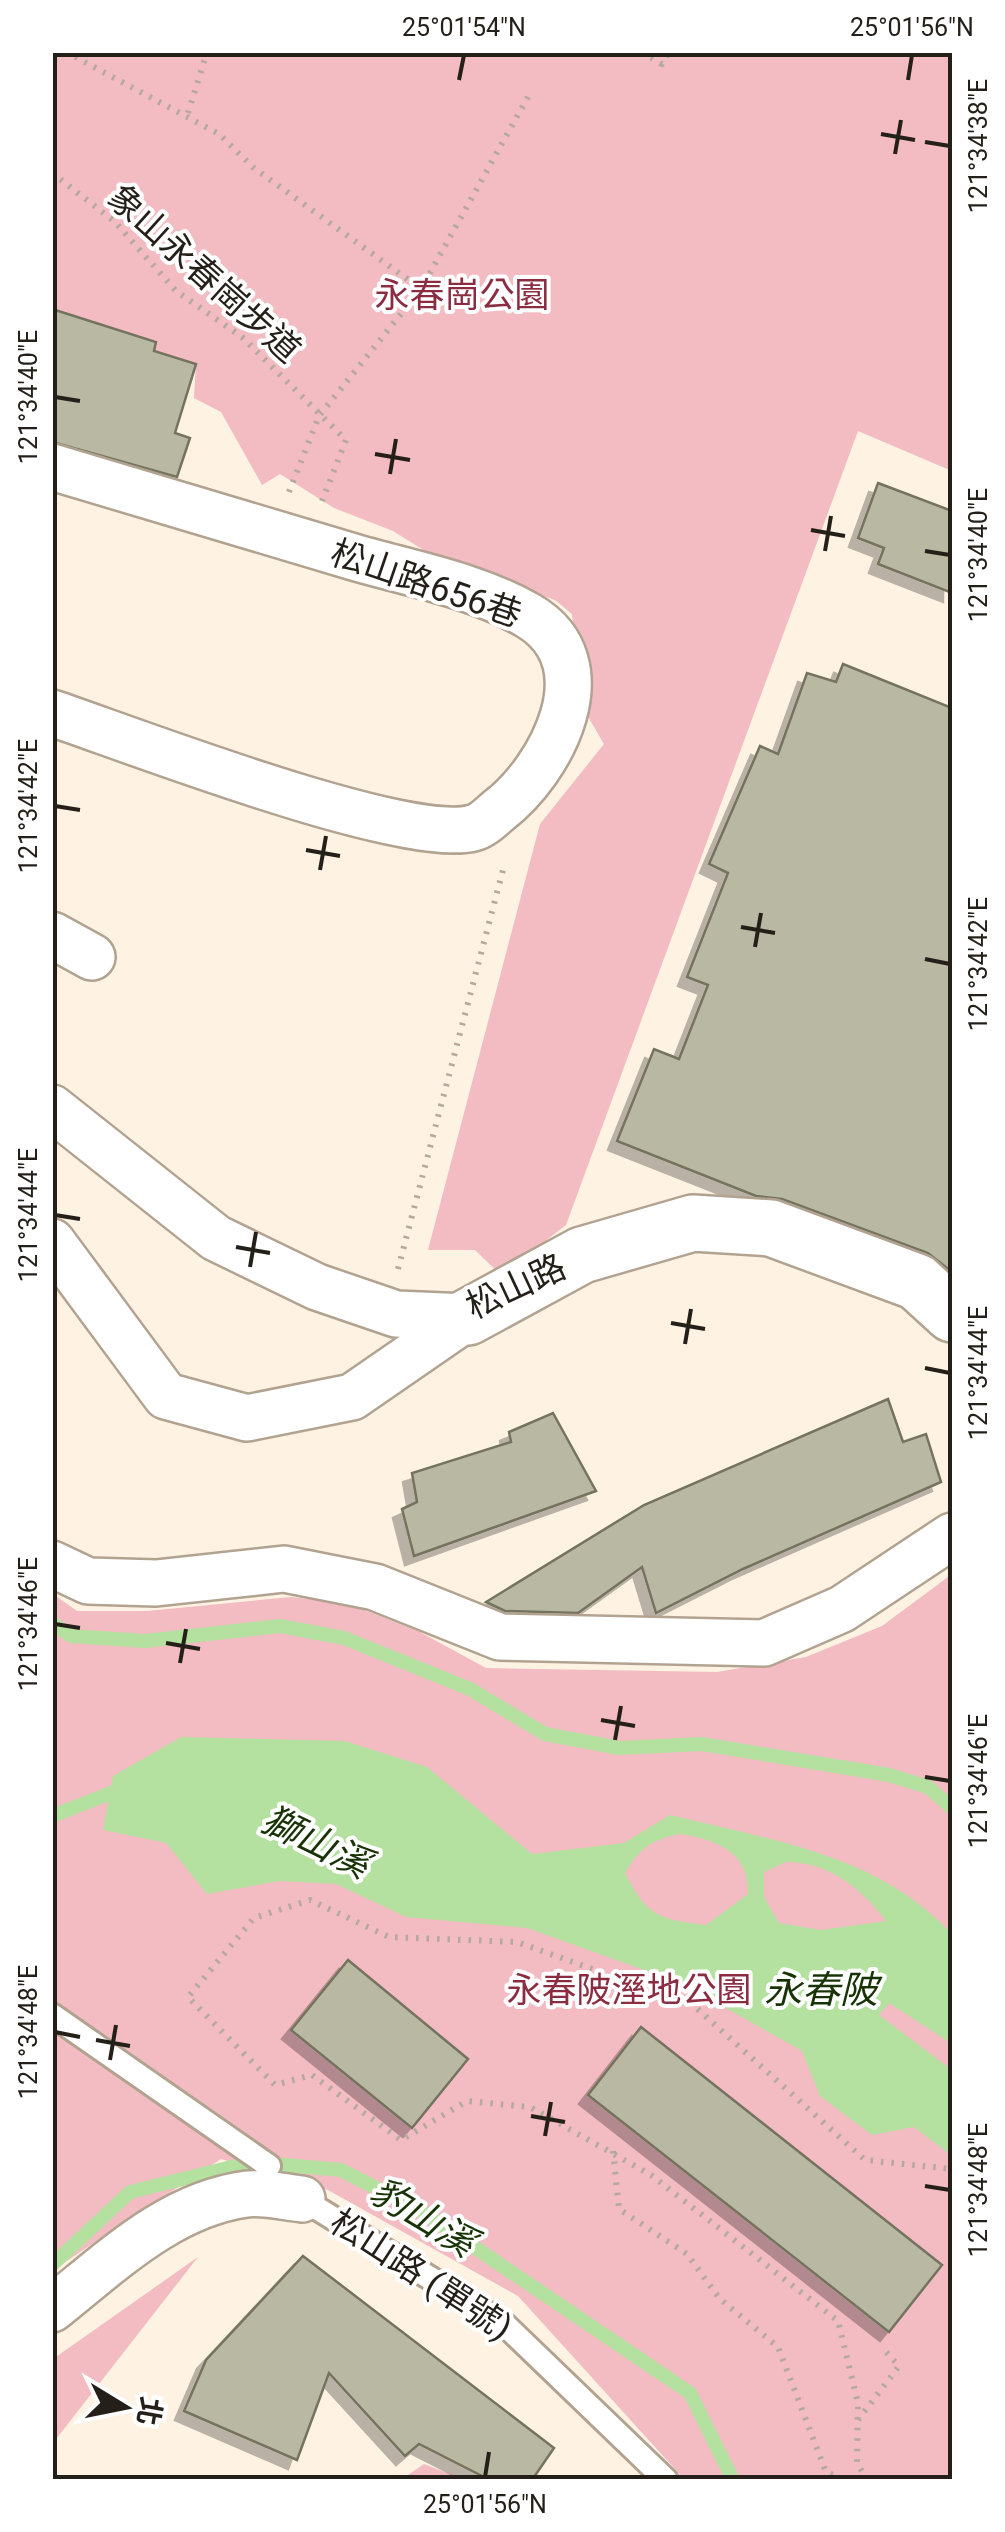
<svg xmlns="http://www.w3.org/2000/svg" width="1005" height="2532" font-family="Roboto,'Noto Sans TC',sans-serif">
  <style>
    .green { fill: #f3bbc2 }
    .water { fill: #b5e1a0; fill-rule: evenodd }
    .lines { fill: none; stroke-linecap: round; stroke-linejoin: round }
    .stream { stroke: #b5e1a0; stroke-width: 14 }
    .building { fill: #b9b8a2; stroke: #74735e; stroke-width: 2.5; filter: url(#shadow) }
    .service-casing { stroke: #b2a391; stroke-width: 28 }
    .minor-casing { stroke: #b2a391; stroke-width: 50 }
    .tertiary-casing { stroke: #b2a391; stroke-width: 60 }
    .path { stroke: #b3a99d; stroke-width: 6; stroke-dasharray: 2.5 8; stroke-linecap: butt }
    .service { stroke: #fff; stroke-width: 22 }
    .minor { stroke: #fff; stroke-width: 45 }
    .tertiary { stroke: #fff; stroke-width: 55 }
    .ticks { fill: none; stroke: #241f18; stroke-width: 4 }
    .labels { text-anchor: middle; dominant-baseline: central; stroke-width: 8; stroke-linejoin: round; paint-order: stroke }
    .street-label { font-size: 35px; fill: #241f18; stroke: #fff }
    .park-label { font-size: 35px; fill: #8b2c41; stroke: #fff }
    .water-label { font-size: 38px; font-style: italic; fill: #183305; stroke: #fff }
    .neatline { fill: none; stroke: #241f18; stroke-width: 4 }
    .ticks-label { font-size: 25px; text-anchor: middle; fill: #241f18 }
  </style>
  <defs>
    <filter id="shadow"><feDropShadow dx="-9" dy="9" stdDeviation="0" flood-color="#0004"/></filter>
  </defs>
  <rect width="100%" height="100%" fill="#fef2e3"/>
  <!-- green -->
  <path class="green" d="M52,53H952V471L858,431L566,1225L501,1275L475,1250H428L540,824L604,744L580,703L572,614L555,600L446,564L393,531L334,508L280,474L262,485L221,412L194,398L196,364L154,351L156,341L53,309Z
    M952,1574V2479H684L518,2296L328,2190L221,2159L53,2270V1594L77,1611H147L291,1597L349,1604L418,1631L486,1668L717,1672L806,1657L882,1626Z
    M198,2257L53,2443V2359Z
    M424,2464L463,2479H402Z"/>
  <!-- water -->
  <path class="water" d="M181,1737L345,1741L427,1767L532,1854L624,1843L670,1815C771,1840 878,1854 952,1934V2044L889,2003L879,2015L952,2070V2156L914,2127L872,2135L820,2096L802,2051L683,1984L527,1928L406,1917L336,1884L279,1881L207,1894L166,1843L103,1830L113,1776ZM681,1834C717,1840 749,1852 748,1894L706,1925C658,1919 647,1916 625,1873C640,1848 652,1839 681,1834ZM786,1862C829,1862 861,1888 886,1921L821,1930L779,1923L764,1897V1872Z"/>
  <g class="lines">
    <!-- stream -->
    <path class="stream" d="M52,1623L71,1636L145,1641L280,1626L344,1638L470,1689L545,1734L619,1748L702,1744L889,1775L928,1787L952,1808
      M52,1816L126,1787
      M52,2265L130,2192L252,2162L341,2170L421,2211L690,2393L733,2480"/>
  </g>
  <!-- building -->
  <path class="building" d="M52,309L156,342L154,351L196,364L175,433L190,438L177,477L52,442Z
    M878,483L952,511V593L878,564L884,548L858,538Z
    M843,664L952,708V1272L928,1253L782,1199L756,1196L617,1141L654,1049L679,1059L708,985L687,977L728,873L709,864L760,746L778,754L807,673L836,682Z
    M888,1399L903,1442L926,1434L941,1482L743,1569L656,1613L642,1567L578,1613L505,1611L486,1602L644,1505Z
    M553,1413L596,1491L414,1556L402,1509L417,1502L412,1473L511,1442L509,1432Z
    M348,1960L468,2059L412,2128L291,2030Z
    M641,2027L942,2265L889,2332L588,2095Z
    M303,2256L554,2448L532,2480H490L419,2444L405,2456L329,2373L297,2460L184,2411L206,2360Z"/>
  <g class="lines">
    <!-- service casing -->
    <g class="service-casing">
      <path id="service" d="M52,2015L269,2166
        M302,2199L503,2323L666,2480"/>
    </g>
    <!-- minor casing -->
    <g class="minor-casing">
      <path id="minor" d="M52,467C154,497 255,528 357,558C413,574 478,586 529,616C608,663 552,770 498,811C491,817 482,826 473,828C405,846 132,740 52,713
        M52,935L92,957
        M52,1108L216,1238L317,1287L396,1314L468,1317
        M52,1242L166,1396L247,1418L352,1397L468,1317
        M52,1564L88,1581L156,1583L284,1569L375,1587L500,1637L764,1643L842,1609L952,1536
        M52,2309C111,2262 170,2204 247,2194C264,2192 285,2197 302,2199"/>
    </g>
    <!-- tertiary casing -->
    <g class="tertiary-casing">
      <path id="tertiary" d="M468,1317L582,1255L693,1223L771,1228L917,1282L952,1314"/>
    </g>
    <!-- path -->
    <path class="path" d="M66,52L219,134L254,168L421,289
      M642,52L662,64L669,52
      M188,113L207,52
      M52,173L114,221L176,291L242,337L346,440L322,501
      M289,492L319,416L421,289L529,95
      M398,1269L504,866
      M613,2151L619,2209L687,2254L720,2299L778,2347L826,2472L845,2480
      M858,2420L899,2366L886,2352
      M867,2480L857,2463L858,2403L838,2321L651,2175L530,2107L467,2101L401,2140L312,2075L275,2085L188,1997L254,1918L310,1900L389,1937L517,1942L693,2005L865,2160L952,2169"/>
    <!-- service -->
    <use href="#service" class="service"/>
    <!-- minor -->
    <use href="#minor" class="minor"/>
    <!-- tertiary -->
    <use href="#tertiary" class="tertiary"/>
  </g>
  <!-- ticks -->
  <path class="ticks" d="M459,80L464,55M908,80L912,55M881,134L915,140M925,142L950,146M895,154L901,120M55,397L80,401M375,454L410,460M390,474L396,439M811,530L845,536M825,551L831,516M925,551L950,555M55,806L80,810M306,850L340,856M320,870L326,836M741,927L775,933M755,947L761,913M925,959L950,964M55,1215L80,1219M236,1247L270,1253M250,1267L256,1232M671,1323L705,1329M685,1344L691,1309M925,1368L950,1373M55,1624L80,1628M166,1643L200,1649M180,1663L186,1629M601,1720L635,1726M615,1740L621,1706M925,1777L950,1781M55,2032L80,2037M96,2040L130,2046M110,2060L116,2025M531,2116L565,2122M545,2136L551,2102M925,2186L950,2190M485,2477L489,2452"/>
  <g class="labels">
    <!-- street labels -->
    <g class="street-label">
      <text transform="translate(204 274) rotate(42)">象山永春崗步道</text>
      <text transform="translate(426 584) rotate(19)">松山路656巷</text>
      <text transform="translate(516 1287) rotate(-25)">松山路</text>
      <text transform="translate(421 2275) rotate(33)">松山路 (單號)</text>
    </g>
    <!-- park labels -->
    <g class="park-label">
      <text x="462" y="295">永春崗公園</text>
      <text x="629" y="1990">永春陂溼地公園</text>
    </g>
    <!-- water labels -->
    <g class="water-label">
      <text transform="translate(316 1842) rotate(26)">獅山溪</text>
      <text x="821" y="1990">永春陂</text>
      <text transform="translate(423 2217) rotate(31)">豹山溪</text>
    </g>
  </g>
  <!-- border -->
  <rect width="1005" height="2532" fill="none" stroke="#ffffff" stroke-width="110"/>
  <!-- north arrow -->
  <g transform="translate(125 2407) rotate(100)" stroke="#ffffff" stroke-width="8" paint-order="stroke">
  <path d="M0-8L18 38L0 25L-18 38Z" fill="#241f18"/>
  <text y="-15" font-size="28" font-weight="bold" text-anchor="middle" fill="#241f18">北</text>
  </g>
  <rect x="55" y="55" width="895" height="2422" class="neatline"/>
  <g class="ticks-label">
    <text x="464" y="36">25°01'54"N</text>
    <text x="912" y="36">25°01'56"N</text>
    <text transform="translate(978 146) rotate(-90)" y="9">121°34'38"E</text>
    <text transform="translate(28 397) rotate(-90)" y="9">121°34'40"E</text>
    <text transform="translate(978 555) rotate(-90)" y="9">121°34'40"E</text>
    <text transform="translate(28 806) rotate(-90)" y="9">121°34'42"E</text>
    <text transform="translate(978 964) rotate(-90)" y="9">121°34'42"E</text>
    <text transform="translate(28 1215) rotate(-90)" y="9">121°34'44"E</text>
    <text transform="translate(978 1373) rotate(-90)" y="9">121°34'44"E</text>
    <text transform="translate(28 1624) rotate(-90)" y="9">121°34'46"E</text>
    <text transform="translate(978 1781) rotate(-90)" y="9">121°34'46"E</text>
    <text transform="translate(28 2032) rotate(-90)" y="9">121°34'48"E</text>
    <text transform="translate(978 2190) rotate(-90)" y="9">121°34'48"E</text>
    <text x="485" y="2513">25°01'56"N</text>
  </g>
</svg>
